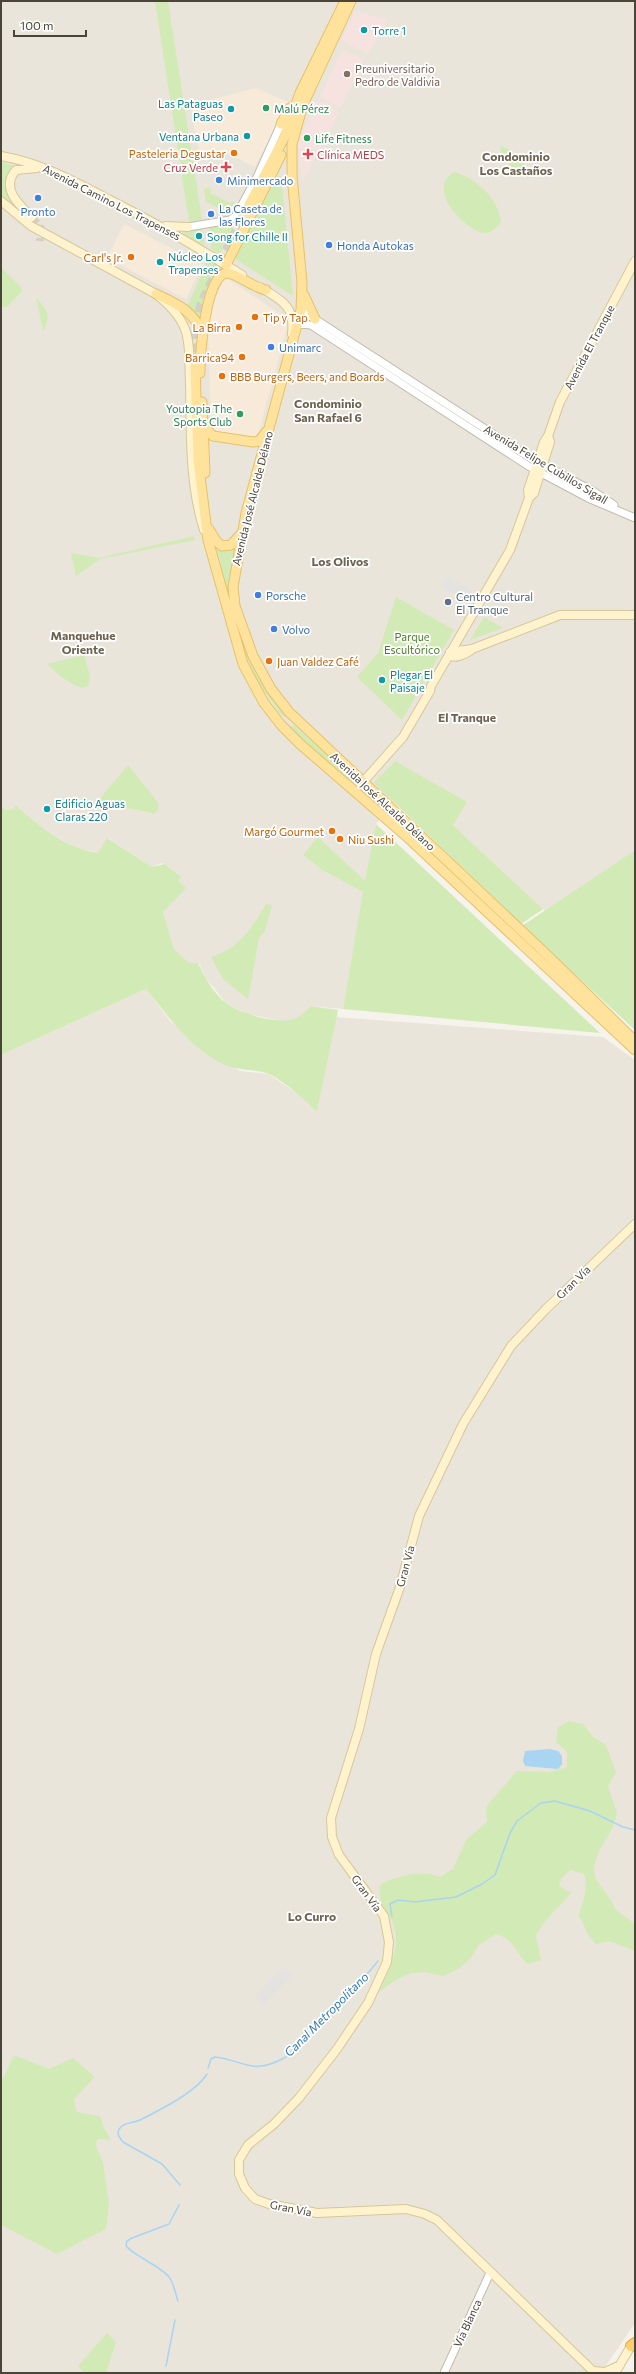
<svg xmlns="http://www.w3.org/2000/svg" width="636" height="2374" font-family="Commissioner,sans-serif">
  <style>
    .residential { fill: #eae5da }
    .commercial { fill: #f7ead8 }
    .medical { fill: #f6e3e0 }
    .green { fill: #d2eab5 }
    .parking { fill: #e5e3e0 }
    .water { fill: #a9d4f2 }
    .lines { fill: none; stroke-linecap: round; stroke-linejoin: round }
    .stream { stroke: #a9d4f2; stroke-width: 1.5 }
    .secondary-tunnel { stroke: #d4d0c8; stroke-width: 8; stroke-dasharray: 8 4; stroke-linecap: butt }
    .primary-tunnel { stroke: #d4d0c8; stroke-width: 9; stroke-dasharray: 9 4.5; stroke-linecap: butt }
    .tertiary-casing { stroke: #c2bbae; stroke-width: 9 }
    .secondary-casing { stroke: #d6c79b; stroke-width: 10 }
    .primary-casing { stroke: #e6c16a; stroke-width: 11 }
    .motorway-casing { stroke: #e0a43c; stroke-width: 12 }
    .tertiary { stroke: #fff; stroke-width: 7 }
    .secondary { stroke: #fff3cd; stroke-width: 8 }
    .primary { stroke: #ffe39c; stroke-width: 9 }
    .motorway { stroke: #ffcf6e; stroke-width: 10 }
    .culture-dot { fill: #0f9aa8; stroke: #fff; stroke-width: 1.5 }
    .education-dot { fill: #8d6e63; stroke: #fff; stroke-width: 1.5 }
    .leisure-dot { fill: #2e9e5b; stroke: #fff; stroke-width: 1.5 }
    .food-dot { fill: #e8710a; stroke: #fff; stroke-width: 1.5 }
    .health-dot { fill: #e0444e; stroke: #fff; stroke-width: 1.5 }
    .shop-dot { fill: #3f7fe0; stroke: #fff; stroke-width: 1.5 }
    .service-dot { fill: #5c6f8a; stroke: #fff; stroke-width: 1.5 }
    .labels { text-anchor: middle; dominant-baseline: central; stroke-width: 3.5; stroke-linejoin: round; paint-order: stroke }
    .culture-label { font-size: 11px; fill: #0d838f; stroke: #fff; text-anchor: start }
    .education-label { font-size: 11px; fill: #785e54; stroke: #fff; text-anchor: start }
    .leisure-label { font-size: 11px; fill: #27864d; stroke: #fff; text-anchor: start }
    .food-label { font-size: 11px; fill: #c56008; stroke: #fff; text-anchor: end }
    .health-label { font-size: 11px; fill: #be3a42; stroke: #fff; text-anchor: start }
    .shop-label { font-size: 11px; fill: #366cbe; stroke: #fff; text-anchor: start }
    .street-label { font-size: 11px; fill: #4b4439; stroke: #fff }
    .service-label { font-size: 11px; fill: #4e5e75; stroke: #fff; text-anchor: start }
    .park-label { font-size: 11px; fill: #4a7f2a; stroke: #fff }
    .neighbourhood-label { font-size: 12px; font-weight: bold; fill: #6e6250; stroke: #fff }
    .water-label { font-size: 12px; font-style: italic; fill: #2e7ab2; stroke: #fff }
  </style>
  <rect width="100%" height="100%" fill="#f6f3ec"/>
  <!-- residential -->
  <path class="residential" d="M1,1H635V850L545,911L453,825L394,803L376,824L343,1009L310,1006L304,1014L293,1020L281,1021L248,1014L226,1003L206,978L199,963L189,964L174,949L163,912L180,877L168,866L162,863L152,867L108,838L98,853L75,847L47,832L16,805L13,809L5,810L1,805Z
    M146,989L171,1022L240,1071L269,1074L309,1102L317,1112L336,1017L603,1037L635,1060V2323L601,2373H1V1055Z"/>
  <!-- commercial -->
  <path class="commercial" d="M256,88L288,102L255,167L218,149L199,151L190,105Z
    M124,224L202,264L186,299L107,258Z
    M225,277L289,320L257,438L217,431L211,428L208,327L214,301Z"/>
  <!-- medical -->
  <path class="medical" d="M355,12L388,19L368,54L341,40Z
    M342,50L364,60L340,108L320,97Z
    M317,102L326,103L339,113L302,183L298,141Z"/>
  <!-- green -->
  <path class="green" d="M155,1H168L202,220L189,222Z
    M500,146C515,149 525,165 530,177L528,178C516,172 502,161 500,146Z
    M1,162L15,166C0,185 15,204 31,219L17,206L14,208L1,195Z
    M454,172C476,178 499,199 501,222C497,227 493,232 486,233C474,236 422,192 454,172Z
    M278,176H281L293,296L234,258L274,179Z
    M206,188L211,189L210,193L230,203L233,201L236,205L231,214L206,202L204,190Z
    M237,220L219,256L211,248L209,227Z
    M202,229L205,246L180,233Z
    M207,257L227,270L223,272L201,324L187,307L205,266Z
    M1,267L23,290L7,307H1Z
    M36,297C47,310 52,316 43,331Z
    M194,536L195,540L100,559L76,576L71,553L99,558Z
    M235,545L228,586L231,603L286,715L285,717C279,714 275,706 271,701C237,656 232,599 216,546Z
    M396,597L454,630L402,720L357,677L378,653Z
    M484,617L503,628L470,640Z
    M84,655C86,662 90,672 90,679C89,703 53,670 47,664Z
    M291,726H294L354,778L350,783L290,728Z
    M395,761L467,802L453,825L543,909L521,924L374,783Z
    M128,765L159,804L158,810L154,814C135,807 115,809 97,802Z
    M16,805C41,828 64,847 98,853L107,838L152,867L165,864L181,877L178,880L186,888L163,912L174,949L189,963H198C205,977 213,993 226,1003C240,1013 277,1025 293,1019C301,1017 305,1012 310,1006L338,1010L317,1112C308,1102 281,1079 269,1074C253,1068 237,1072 219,1062C188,1045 168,1016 146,989L1,1055V805L5,810L13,809Z
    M376,824L600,1033L343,1009L363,892L324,871L303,855L318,837L365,881Z
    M635,850V1030L522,926Z
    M266,904L272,905L265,931L259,938L248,999L223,979L211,957C240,948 252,928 266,904Z
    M569,1721L583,1724L593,1737L606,1745L616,1772L608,1786L617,1813L612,1829L599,1851L594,1866L595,1878L611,1900L616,1910L635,1924V1951L609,1941L596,1944L589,1936L579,1915C583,1900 589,1889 584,1874L570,1870L561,1879L559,1886L571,1893C559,1908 544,1918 536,1936L541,1960L528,1964C514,1952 516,1940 496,1934L478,1946L471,1958L458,1969L443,1976L425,1972L411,1973L394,1981L379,1992C387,1973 400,1950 395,1929C390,1911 375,1904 381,1884C398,1876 422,1869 440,1877L453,1869L466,1840L487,1822L486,1807L517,1771L550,1772L567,1767V1752L556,1742L558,1727Z
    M14,2055L49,2069L73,2058L95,2077L74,2099L76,2112L100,2116L103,2126L111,2140L99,2139L95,2144L103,2162L109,2204L106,2229L57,2254L1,2225V2082Z
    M107,2333L116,2342L106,2373H84L78,2366Z"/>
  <!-- parking -->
  <path class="parking" d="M447,576L476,592L470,602L441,587Z
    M283,1967L292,1975L262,2006L255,1996Z"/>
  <!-- water -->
  <path class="water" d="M550,1749L558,1751L562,1756V1764L558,1769L525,1766L523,1761L525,1751Z"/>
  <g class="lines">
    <!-- stream -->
    <path class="stream" d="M392,1916L390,1904L398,1900L415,1902L456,1897L482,1884L495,1875L510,1833L517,1821L541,1803L555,1801L590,1811L623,1827L635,1830
      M208,2068L211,2059L215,2057C247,2061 251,2076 286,2057L352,1992L378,1961
      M180,2185L162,2164L123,2142C119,2137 116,2133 120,2128C124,2122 134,2123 140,2120C160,2110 196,2092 207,2074
      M178,2301C175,2293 174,2283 169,2277C161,2266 128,2253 126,2245L127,2241L132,2238L169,2224L179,2205
      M166,2366L175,2320"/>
    <!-- secondary-tunnel -->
    <path class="secondary-tunnel" d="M32,217L41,229L40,241"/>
    <!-- primary-tunnel -->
    <path class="primary-tunnel" d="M195,366V336L201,304L242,218"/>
    <!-- tertiary casing -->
    <g class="tertiary-casing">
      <path id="tertiary" d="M188,227L230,220L236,216L257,177L281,124
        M301,310L532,459L593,491L614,505
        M298,324L311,325L530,467L588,498L635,518
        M444,2373L490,2273"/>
    </g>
    <!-- secondary casing -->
    <g class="secondary-casing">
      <path id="secondary" d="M1,156C41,163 74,181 110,200C156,223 199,248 242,275
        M1,201L31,226L156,294C168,304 179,314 185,329C191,345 189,366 190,384C191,432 189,483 204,530
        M32,217C19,205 0,188 16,170L37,168
        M166,226L188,227
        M260,287C282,301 295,305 292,334
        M529,498L528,490L544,442L548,436L560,402L635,261
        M450,652L472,649L560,615H635
        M449,655C456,659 463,655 470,651
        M363,782L403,737L430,691L431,686L510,550L529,498L534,493L550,442L548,436
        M593,2371L605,2372L620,2365
        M595,2373L437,2220L425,2214L406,2209L317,2213L269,2204L255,2199L245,2188L239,2174V2160L248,2145L274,2124L299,2098L337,2049L368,2003L387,1962L389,1942L384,1916L339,1855L332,1837L331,1818L359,1729L376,1654L400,1587L419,1516L463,1424L511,1346L546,1309L635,1224
        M615,2373L631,2346"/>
    </g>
    <!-- primary casing -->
    <g class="primary-casing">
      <path id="primary" d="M351,1L303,105L292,144V176L302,282L301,310L246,513L233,587L235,606L253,656L271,689L289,712L545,953L635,1041
        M281,124L290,108
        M242,218L284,138L300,93L345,1
        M226,265L281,155
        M156,294C177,304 192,310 202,332
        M304,295L315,319
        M195,366L198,460L208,540L243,664L264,703L281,725L300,744L405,835L635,1050
        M200,373C200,357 205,274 227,273C236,273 254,288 266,290
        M202,402L205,473
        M203,426L213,436L253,442L259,441L267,431
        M209,529L216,541L222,546L231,545L241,534"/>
    </g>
    <!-- motorway casing -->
    <g class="motorway-casing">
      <path id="motorway" d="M631,2346L635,2343"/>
    </g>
    <!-- tertiary -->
    <use href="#tertiary" class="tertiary"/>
    <!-- secondary -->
    <use href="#secondary" class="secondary"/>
    <!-- primary -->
    <use href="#primary" class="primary"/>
    <!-- motorway -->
    <use href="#motorway" class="motorway"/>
  </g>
  <!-- markers -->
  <g class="culture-dot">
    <circle cx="364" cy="30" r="4"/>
    <circle cx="231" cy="109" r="4"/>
    <circle cx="247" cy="136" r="4"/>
    <circle cx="199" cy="236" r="4"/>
    <circle cx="160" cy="262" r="4"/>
    <circle cx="382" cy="680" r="4"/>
    <circle cx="47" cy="809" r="4"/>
  </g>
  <circle class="education-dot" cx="347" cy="74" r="4"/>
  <g class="leisure-dot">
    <circle cx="266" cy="108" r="4"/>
    <circle cx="307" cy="138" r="4"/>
    <circle cx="240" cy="414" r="4"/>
  </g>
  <g class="food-dot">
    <circle cx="234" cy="153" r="4"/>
    <circle cx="131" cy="257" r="4"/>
    <circle cx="255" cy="317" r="4"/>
    <circle cx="239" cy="327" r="4"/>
    <circle cx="242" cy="357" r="4"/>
    <circle cx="222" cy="376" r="4"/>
    <circle cx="269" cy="661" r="4"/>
    <circle cx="332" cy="831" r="4"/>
    <circle cx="340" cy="839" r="4"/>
  </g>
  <g class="health-dot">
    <path d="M306 148h4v4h4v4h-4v4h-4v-4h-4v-4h4z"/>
    <path d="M224 161h4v4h4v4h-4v4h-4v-4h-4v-4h4z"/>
  </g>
  <g class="shop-dot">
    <circle cx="219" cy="180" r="4"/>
    <circle cx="38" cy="198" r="4"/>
    <circle cx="211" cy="214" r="4"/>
    <circle cx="329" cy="245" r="4"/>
    <circle cx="271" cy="347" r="4"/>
    <circle cx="258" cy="595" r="4"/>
    <circle cx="274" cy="629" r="4"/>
  </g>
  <circle class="service-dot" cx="448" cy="602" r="4"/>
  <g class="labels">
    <!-- culture labels -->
    <g class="culture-label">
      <text x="372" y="30">Torre 1</text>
      <text x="223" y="103" text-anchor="end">Las Pataguas<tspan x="223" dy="13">Paseo</tspan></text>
      <text x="239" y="136" text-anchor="end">Ventana Urbana</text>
      <text x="207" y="236">Song for Chille II</text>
      <text x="168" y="256">Núcleo Los<tspan x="168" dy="13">Trapenses</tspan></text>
      <text x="390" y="674">Plegar El<tspan x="390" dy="13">Paisaje</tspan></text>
      <text x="55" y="803">Edificio Aguas<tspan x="55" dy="13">Claras 220</tspan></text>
    </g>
    <!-- education labels -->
    <g class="education-label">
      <text x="355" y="68">Preuniversitario<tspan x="355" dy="13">Pedro de Valdivia</tspan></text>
    </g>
    <!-- leisure labels -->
    <g class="leisure-label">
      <text x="274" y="108">Malú Pérez</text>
      <text x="315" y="138">Life Fitness</text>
      <text x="232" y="408" text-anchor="end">Youtopia The<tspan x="232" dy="13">Sports Club</tspan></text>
    </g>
    <!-- food labels -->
    <g class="food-label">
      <text x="226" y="153">Pasteleria Degustar</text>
      <text x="123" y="257">Carl's Jr.</text>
      <text x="263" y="317" text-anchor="start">Tip y Tap</text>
      <text x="231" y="327">La Birra</text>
      <text x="234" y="357">Barrica94</text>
      <text x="230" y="376" text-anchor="start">BBB Burgers, Beers, and Boards</text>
      <text x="277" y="661" text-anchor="start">Juan Valdez Café</text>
      <text x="324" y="831">Margó Gourmet</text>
      <text x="348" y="839" text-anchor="start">Niu Sushi</text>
    </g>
    <!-- health labels -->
    <g class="health-label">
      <text x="317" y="154">Clínica MEDS</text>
      <text x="218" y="167" text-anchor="end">Cruz Verde</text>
    </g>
    <!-- shop labels -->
    <g class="shop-label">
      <text x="227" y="180">Minimercado</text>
      <text x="219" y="208">La Caseta de<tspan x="219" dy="13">las Flores</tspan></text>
      <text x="38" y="211" text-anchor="middle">Pronto</text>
      <text x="337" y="245">Honda Autokas</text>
      <text x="279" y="347">Unimarc</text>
      <text x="266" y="595">Porsche</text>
      <text x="282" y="629">Volvo</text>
    </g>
    <!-- street labels -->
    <g class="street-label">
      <text transform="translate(112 202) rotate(27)">Avenida Camino Los Trapenses</text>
      <text transform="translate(589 347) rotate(-62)">Avenida El Tranque</text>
      <text transform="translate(546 464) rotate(31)">Avenida Felipe Cubillos Sigall</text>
      <text transform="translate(252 498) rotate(-76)">Avenida José Alcalde Délano</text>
      <text transform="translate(383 801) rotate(43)">Avenida José Alcalde Délano</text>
      <text transform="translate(573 1282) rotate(-44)">Gran Vía</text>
      <text transform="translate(405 1566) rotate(-75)">Gran Vía</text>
      <text transform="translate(367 1893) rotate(54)">Gran Vía</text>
      <text transform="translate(291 2208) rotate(11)">Gran Vía</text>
      <text transform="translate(467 2323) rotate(-65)">Vía Blanca</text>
    </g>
    <!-- service labels -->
    <g class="service-label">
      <text x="456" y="596">Centro Cultural<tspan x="456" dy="13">El Tranque</tspan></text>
    </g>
    <!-- park labels -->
    <g class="park-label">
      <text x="412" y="636">Parque<tspan x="412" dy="13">Escultórico</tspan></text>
    </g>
    <!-- neighbourhood labels -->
    <g class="neighbourhood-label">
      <text x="516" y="156">Condominio<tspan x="516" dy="14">Los Castaños</tspan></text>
      <text x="328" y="403">Condominio<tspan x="328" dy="14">San Rafael 6</tspan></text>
      <text x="340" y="561">Los Olivos</text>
      <text x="83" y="635">Manquehue<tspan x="83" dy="14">Oriente</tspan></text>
      <text x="467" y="717">El Tranque</text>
      <text x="312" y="1916">Lo Curro</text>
    </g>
    <!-- water labels -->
    <g class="water-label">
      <text transform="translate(326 2014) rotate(-45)">Canal Metropolitano</text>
    </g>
  </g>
  <!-- border -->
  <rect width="636" height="2374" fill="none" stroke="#4b4439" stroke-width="4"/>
  <!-- scale -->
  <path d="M14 30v6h72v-6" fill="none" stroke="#4b4439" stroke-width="2"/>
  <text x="20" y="30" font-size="12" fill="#4b4439" stroke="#ffffff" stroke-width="3" paint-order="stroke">100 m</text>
</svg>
